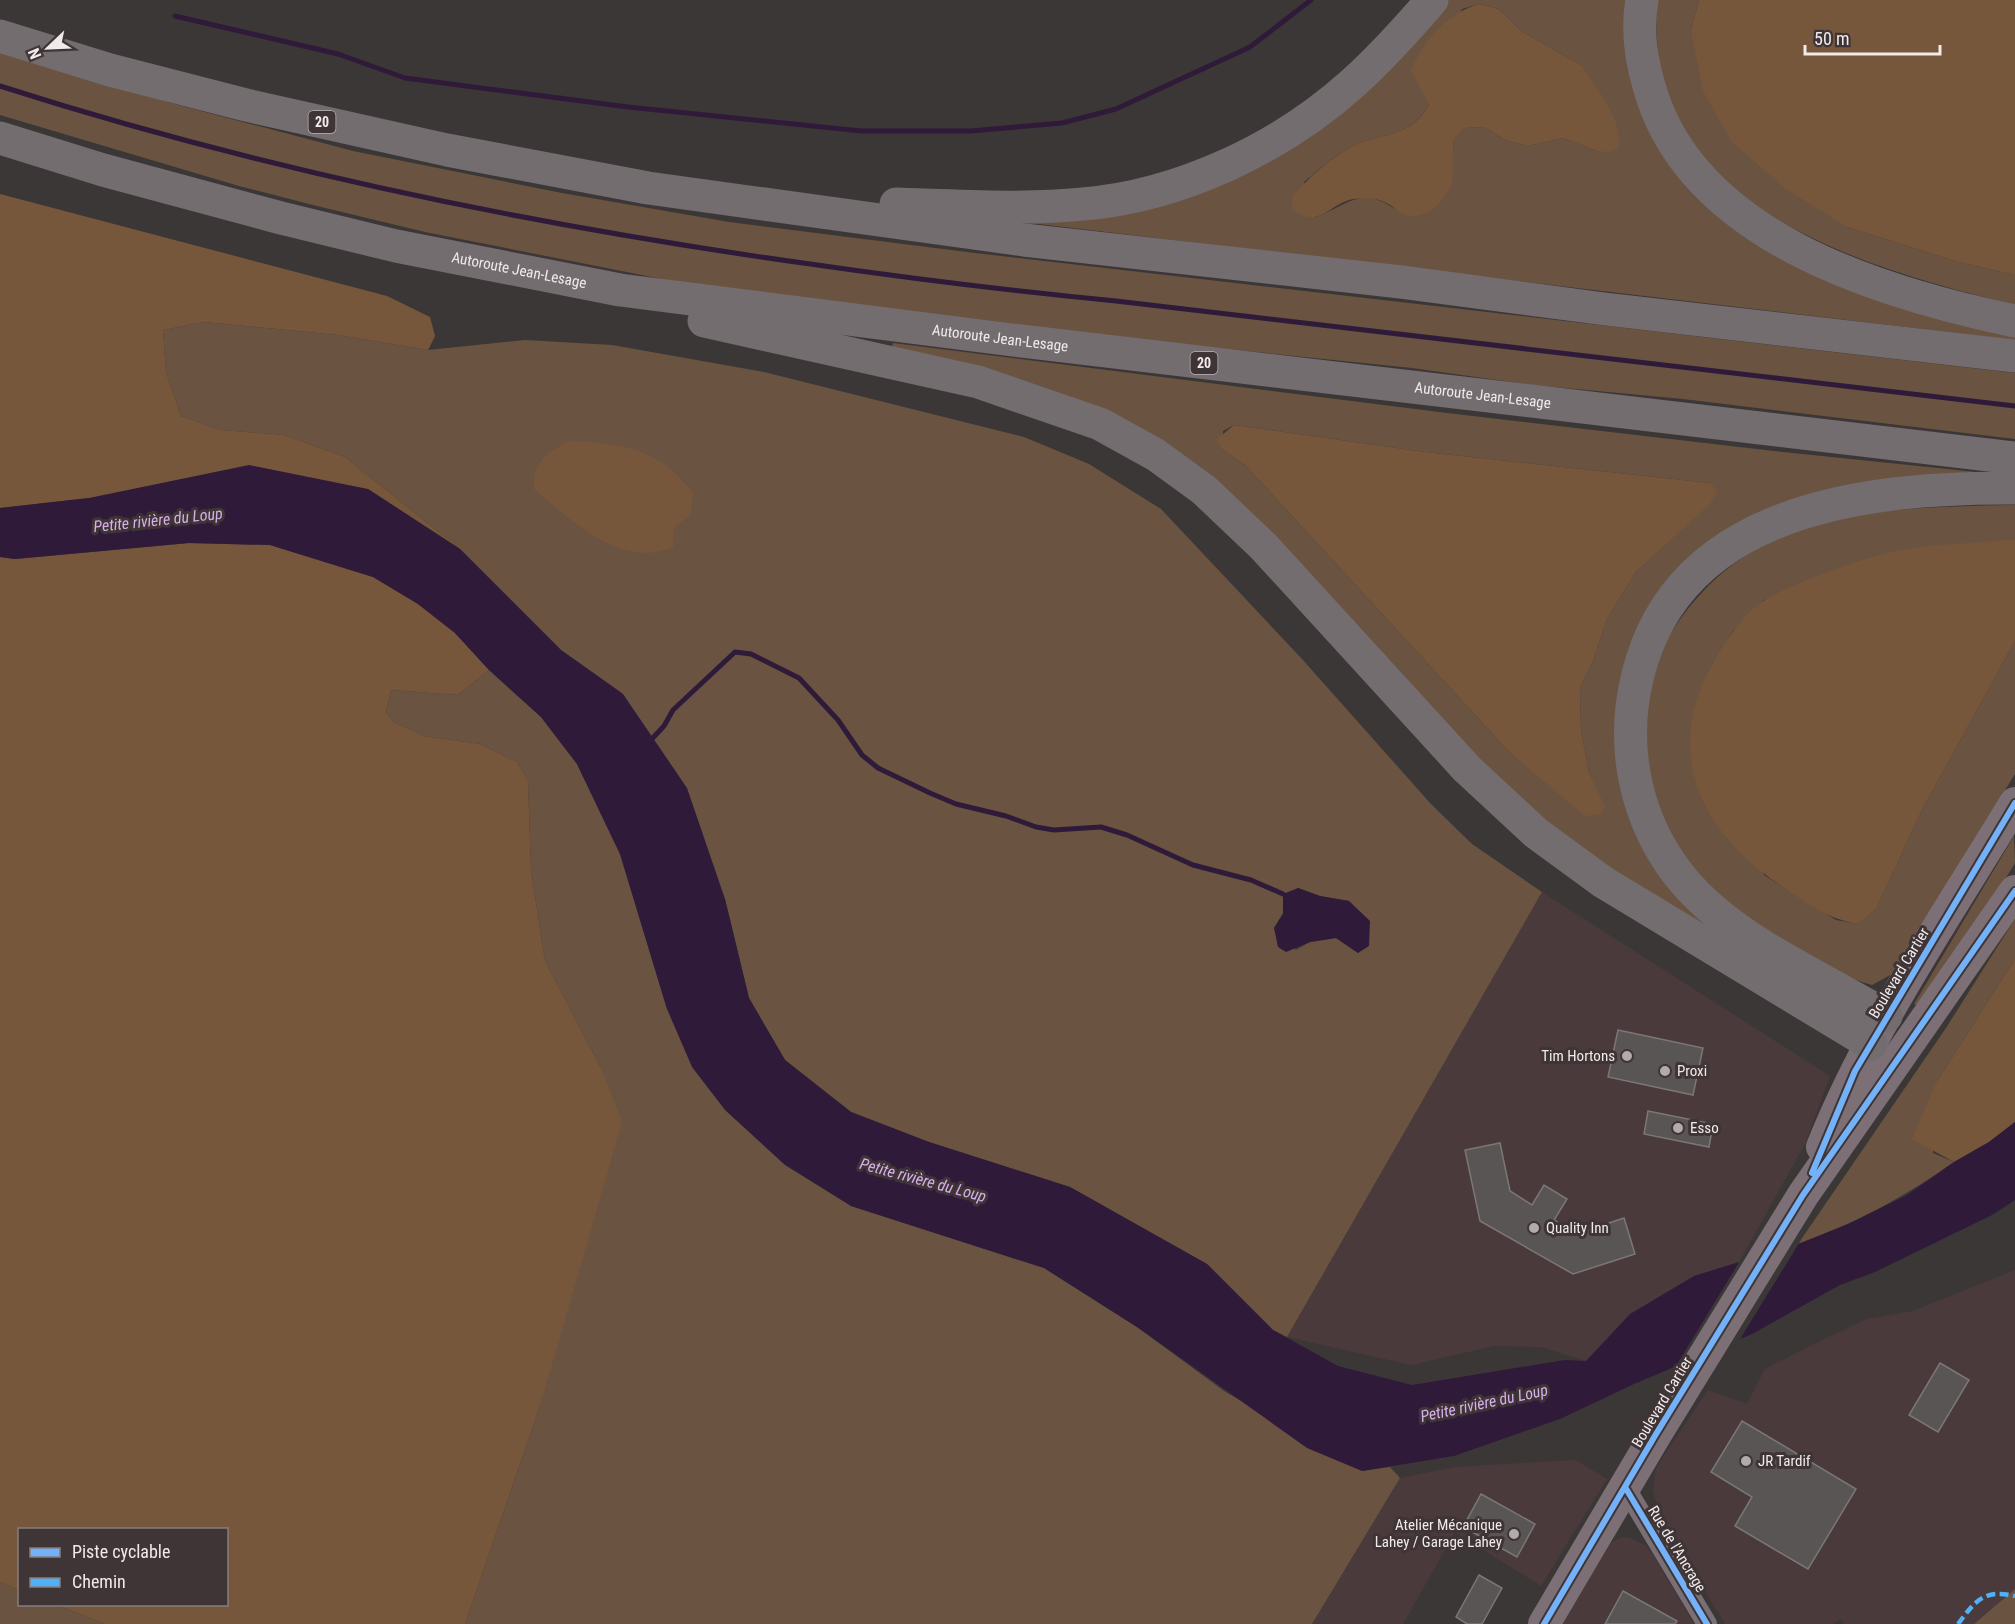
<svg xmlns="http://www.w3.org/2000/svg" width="2015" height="1624" font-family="'Roboto Condensed',sans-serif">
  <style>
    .built { fill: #4a3a3c }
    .green { fill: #6a5441; fill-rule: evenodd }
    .forest { fill: #77573b }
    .water { fill: #2f1b39 }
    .pier { fill: #3c3737 }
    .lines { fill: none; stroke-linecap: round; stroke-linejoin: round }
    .stream { stroke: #2f1b39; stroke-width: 5 }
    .building { fill: #595554; stroke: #7c7777; stroke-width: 1.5 }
    .minor { stroke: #7b6f76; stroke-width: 20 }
    .primary { stroke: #7c7076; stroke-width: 32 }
    .motorway { stroke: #736d70; stroke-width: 33 }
    .quiet { stroke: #4fb1f8; stroke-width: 4.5; stroke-dasharray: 9 4.5; stroke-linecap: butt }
    .cycleway-casing { stroke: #3f3436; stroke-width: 10 }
    .cycleway { stroke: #73b2f8; stroke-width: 6 }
    .poi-dot { fill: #b2abac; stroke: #3f3436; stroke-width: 2 }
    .labels { text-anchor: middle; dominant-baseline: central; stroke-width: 6; stroke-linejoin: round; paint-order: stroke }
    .shield { fill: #3f3436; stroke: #bcb3b5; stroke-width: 1.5 }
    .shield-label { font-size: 14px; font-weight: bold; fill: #f1eaeb }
    .street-label { font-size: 15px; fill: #f1eaeb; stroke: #3f3436 }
    .poi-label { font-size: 15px; fill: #f1eaeb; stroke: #3f3436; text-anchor: start }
    .water-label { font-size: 16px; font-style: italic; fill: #d8afed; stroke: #3f3436 }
  </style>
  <rect width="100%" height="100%" fill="#3c3737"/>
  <!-- built -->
  <path class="built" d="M1542,892L1830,1076L1805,1144L1739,1262L1694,1276L1607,1341L1586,1361L1541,1347L1494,1346L1411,1365L1287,1337Z
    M2015,1270V1589L1974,1624H1844L1841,1619L1833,1624H1725L1661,1519L1653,1490L1656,1469L1665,1454L1708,1390L1747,1404L1765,1369L1818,1342L1867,1319L1913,1311Z
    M1575,1460L1607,1479L1541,1586L1455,1532L1403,1624H1312L1400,1478L1455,1467Z
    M1628,1537L1645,1545L1653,1555L1694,1624H1562L1611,1543L1619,1538Z"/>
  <!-- green -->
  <path class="green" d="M1446,0H1630L1708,201L2015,331V340L1013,221L1181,196ZM1479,4L1499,9L1521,31L1581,65L1597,151L1563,138L1528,146L1505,140L1484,127L1465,128L1454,140C1448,187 1460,205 1403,215C1364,184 1355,201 1316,217L1304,182C1318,170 1333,157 1349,148C1379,132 1408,140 1429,105L1422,90L1462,9Z
    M1656,0H1699L1691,30L1847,227L1958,262L2015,275V305C1894,274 1723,231 1670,103C1657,70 1656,35 1656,0Z
    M0,51L175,104L353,151L562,193L729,222L975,253L2015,373V439L1683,399L1533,385L1412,368L1081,334L672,281L425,232L313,205L239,186L0,115Z
    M204,322L338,335L428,350L525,340L612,345L764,372L1024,437L1089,464L1161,509L1302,659L1431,804L1472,844L1542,892L1287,1337L1273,1330L1207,1264L1070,1187L929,1142L851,1112L785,1060L749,998L725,899L623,694L561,650L460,549L345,457L284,435L221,430L181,416L166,372L163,330ZM1298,888L1320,896L1349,901L1358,953L1336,938L1310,942L1296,950L1274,928Z
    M893,343L1447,413L1774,451L1976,472V477L1829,490L1643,628L1639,827L1830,994L1593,863L1490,774L1222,488L891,350ZM1234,425L1425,452L1710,483L1709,504L1636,572L1607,619L1593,661L1580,687L1581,731L1589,772L1604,807L1585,815L1512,755L1246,466L1223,450V431Z
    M2015,505V539L1979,544L1764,600L1733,631L1711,666L1764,875L1836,920L1859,924L1876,909L1922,810L2015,641V774L1892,974L1872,985C1841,977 1815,959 1788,942C1749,919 1709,895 1683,857C1651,809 1635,739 1649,683C1662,633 1706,579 1750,553C1827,506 1927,507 2015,505Z
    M489,670L541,717L577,764L620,854L667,1009L851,1206L1044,1268L1137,1327L1224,1391L1362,1471L1390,1467L1400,1478L1312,1624H465L540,1406L601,1068L545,961L531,870L528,781L517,762L480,744L424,736L394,722L386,712L391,690L458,695Z
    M2014,836L2015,863L1978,923L1919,1007L1914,1004Z
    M2015,919V959L1937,1081L1933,1153L1954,1162C1906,1196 1855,1224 1798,1244L1946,1028Z
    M0,1582L19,1590L20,1604L57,1605L105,1624H0Z
    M2015,1589V1624H1974Z"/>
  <!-- forest -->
  <path class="forest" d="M1699,0H2015V275L1958,262L1847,227L1786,189L1731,141L1703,91L1691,30Z
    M1479,4L1499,9L1521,31L1581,65L1604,99L1616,123L1620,142L1617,149L1611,152L1597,151L1563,138L1528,146L1505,140L1484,127L1465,128L1454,140C1452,152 1455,170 1452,181C1448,200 1425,221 1404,215C1400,214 1396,210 1393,207C1381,198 1369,197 1354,199C1330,202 1319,231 1292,209V197C1308,178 1327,161 1349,148C1378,132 1409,140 1429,105L1411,70C1424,40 1448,13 1479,4Z
    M0,194L387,296L430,317L435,336L428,350L338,335L204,322L163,330L166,372L181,416L221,430L284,435L345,457L460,549L368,489L89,498L0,508Z
    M1234,425L1425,452L1710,483L1717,490L1710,504L1636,572L1607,619L1593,661L1580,687L1581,731L1589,772L1605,807L1600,814L1585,816L1512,755L1246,466L1223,450L1216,440Z
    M568,441C600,442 640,445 667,466C676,473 685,484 693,492L691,514L673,529V547C622,570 571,520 534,489C533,460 545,456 568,441Z
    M2015,539V641L1922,810L1876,909L1859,924C1827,919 1812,906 1786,889C1699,833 1659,750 1718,654C1730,635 1745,612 1765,600C1795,582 1863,558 1897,551C1935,543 1977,544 2015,539Z
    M189,543L270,545L373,577L418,604L455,633L489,670L458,695L391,690L386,712L394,722L424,736L480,744L517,762L528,781L531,870L545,961L601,1068L622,1122L540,1406L465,1624H105L57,1605L226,1604V1530H20L19,1590L0,1582V557L15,559Z
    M2015,959V1122L1989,1142L1954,1162L1912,1139L1937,1081Z"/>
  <!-- water -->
  <path class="water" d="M249,465L368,489L460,549L561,650L623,694L687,788L725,899L749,998L785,1060L851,1112L929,1142L1070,1187L1207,1264L1273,1330L1338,1366L1412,1385L1565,1360L1586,1361L1630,1314L1694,1276L1798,1244L1848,1224L1907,1195L1954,1162L1989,1142L2015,1122V1200L1992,1215L1875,1272L1840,1285L1752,1334L1634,1384L1560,1419L1454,1456L1362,1471L1307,1448L1137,1327L1044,1268L851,1206L785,1165L725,1110L692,1067L667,1009L620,854L577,764L541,717L489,670L455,633L418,604L373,577L270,545L189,543L15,559L0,557V508L89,498Z
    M1298,888L1320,896L1349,901L1370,921L1369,946L1358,953L1336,938L1310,942L1286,952L1278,947L1274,928L1283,914V894Z"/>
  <!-- pier -->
  <path class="pier" d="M1801,1240L1737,1344L1673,1371L1741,1259Z"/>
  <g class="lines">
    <!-- stream -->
    <path class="stream" d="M175,16L338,54L405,78L628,107L861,131H971L1062,123L1116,109L1250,47L1311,0
      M0,86C262,170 531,225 803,263C907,278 1011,291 1116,301L2015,406
      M649,742L664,726L673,710L735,652L751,654L799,678L838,720L862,755L878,768L930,793L956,804L1006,816L1036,827L1054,830L1101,827L1127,835L1193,865L1251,880L1283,894"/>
  </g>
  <!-- building -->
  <path class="building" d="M1618,1030L1703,1048L1693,1095L1608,1077Z
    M1648,1111L1713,1124L1709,1147L1644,1134Z
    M1500,1143L1510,1191L1532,1205L1544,1185L1567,1199L1554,1220L1576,1234L1624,1218L1635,1254L1573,1274L1480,1221L1465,1150Z
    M1940,1363L1969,1380L1938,1432L1909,1415Z
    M1742,1421L1856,1489L1808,1569L1735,1526L1752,1497L1711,1472Z
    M1481,1494L1535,1524L1517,1557L1463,1527Z
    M1479,1575L1502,1588L1482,1624H1467L1456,1617Z
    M1623,1591L1677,1621L1675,1624H1605Z"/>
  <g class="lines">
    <!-- minor -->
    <path class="minor" d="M1625,1487L1707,1624"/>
    <!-- primary -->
    <path class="primary" d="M1822,1147C1871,1025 1947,915 2015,803
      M1544,1624L1656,1434L1803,1195L2015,891"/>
    <!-- motorway -->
    <g class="motorway">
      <path d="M1642,0C1637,28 1641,59 1649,86C1690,236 1880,293 2015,321"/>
      <path d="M0,36L110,70L246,105L447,150L648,188L1024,240L1401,282L1605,309L2015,356"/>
      <path id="s1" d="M0,138L103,170L281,218L396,246L620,290L1012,340L2015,458"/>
      <path d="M896,204C957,206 1021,210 1083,204C1180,196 1281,148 1353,83C1382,57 1407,29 1432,0"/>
      <path d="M704,321L978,382L1100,424L1156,455L1204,490L1263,546L1467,769L1536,833L1603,882L1871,1044"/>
      <path d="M1886,1016C1820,976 1733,940 1683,880C1643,832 1625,769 1632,707C1656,512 1854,487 2015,488"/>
    </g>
    <!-- quiet -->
    <path class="quiet" d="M1958,1624C1976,1600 1984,1589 2015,1596"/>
    <!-- cycleway casing -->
    <g class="cycleway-casing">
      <path id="cycleway" d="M1812,1173L1855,1071L2015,803
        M1625,1487L1707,1624
        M1544,1624L1656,1434L1803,1195L2015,891"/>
    </g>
    <!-- cycleway -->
    <use href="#cycleway" class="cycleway"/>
  </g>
  <!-- markers -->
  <g class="poi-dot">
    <circle cx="1627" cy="1056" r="6"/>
    <circle cx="1665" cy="1071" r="6"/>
    <circle cx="1678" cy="1128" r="6"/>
    <circle cx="1534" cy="1228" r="6"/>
    <circle cx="1746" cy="1461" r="6"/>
    <circle cx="1514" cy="1534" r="6"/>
  </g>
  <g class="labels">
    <!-- shield labels -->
    <g class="shield">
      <rect x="308.5" y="111" width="27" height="22" rx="4.5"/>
      <rect x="1190.5" y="352" width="27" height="22" rx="4.5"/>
    </g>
    <g class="shield-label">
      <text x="322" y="122">20</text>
      <text x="1204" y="363">20</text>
    </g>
    <!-- street labels -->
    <g class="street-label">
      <text stroke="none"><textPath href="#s1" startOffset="536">Autoroute Jean-Lesage</textPath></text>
      <text stroke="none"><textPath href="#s1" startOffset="1022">Autoroute Jean-Lesage</textPath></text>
      <text stroke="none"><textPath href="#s1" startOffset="1508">Autoroute Jean-Lesage</textPath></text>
      <text transform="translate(1899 973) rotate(-59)">Boulevard Cartier</text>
      <text transform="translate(1662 1402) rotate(-59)">Boulevard Cartier</text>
      <text transform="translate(1677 1549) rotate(59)">Rue de l'Ancrage</text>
    </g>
    <!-- poi labels -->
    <g class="poi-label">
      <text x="1615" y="1056" text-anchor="end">Tim Hortons</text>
      <text x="1677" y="1071">Proxi</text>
      <text x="1690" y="1128">Esso</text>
      <text x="1546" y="1228">Quality Inn</text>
      <text x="1758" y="1461">JR Tardif</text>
      <text x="1502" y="1525" text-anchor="end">Atelier Mécanique<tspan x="1502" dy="17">Lahey / Garage Lahey</tspan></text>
    </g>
    <!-- water labels -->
    <g class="water-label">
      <text transform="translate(158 520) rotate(-6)">Petite rivière du Loup</text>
      <text transform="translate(923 1180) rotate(15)">Petite rivière du Loup</text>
      <text transform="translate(1484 1403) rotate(-12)">Petite rivière du Loup</text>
    </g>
  </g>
  <!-- legend -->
  <rect x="18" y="1528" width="210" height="78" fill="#3f3436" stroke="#867d7e" stroke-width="1.5"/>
  <rect x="30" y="1548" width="30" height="9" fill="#73b2f8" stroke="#867d7e" stroke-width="1.5"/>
  <text x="72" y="1558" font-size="18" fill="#f1eaeb">Piste cyclable</text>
  <rect x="30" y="1578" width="30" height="9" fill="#4fb1f8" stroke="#867d7e" stroke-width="1.5"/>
  <text x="72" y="1588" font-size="18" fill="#f1eaeb">Chemin</text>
  <!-- north arrow -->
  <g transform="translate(48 48) rotate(247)" stroke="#3f3436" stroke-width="4.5" paint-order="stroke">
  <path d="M0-4.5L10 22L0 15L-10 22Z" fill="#f1eaeb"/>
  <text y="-9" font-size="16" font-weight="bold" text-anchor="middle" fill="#f1eaeb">N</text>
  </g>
  <!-- scale -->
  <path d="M1805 45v9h135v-9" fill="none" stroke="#f1eaeb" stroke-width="3"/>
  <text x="1814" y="45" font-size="18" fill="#f1eaeb" stroke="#3f3436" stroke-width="4.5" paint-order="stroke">50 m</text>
</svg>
